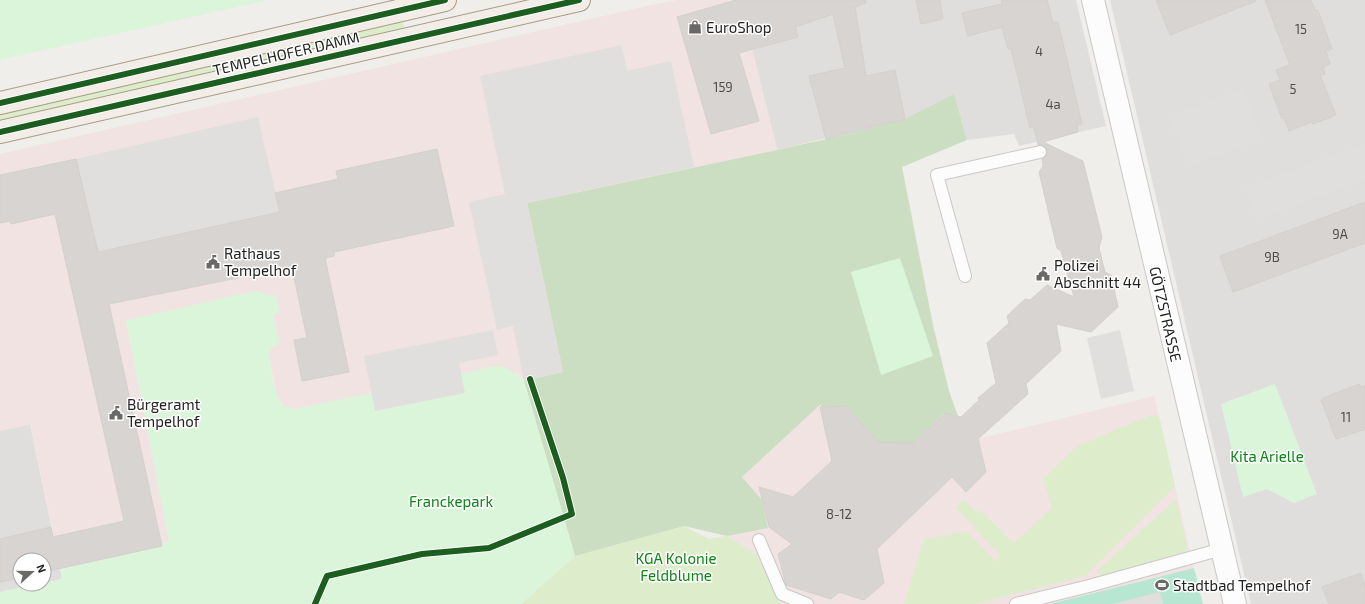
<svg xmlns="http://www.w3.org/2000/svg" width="1365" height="604" font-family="'Exo 2',sans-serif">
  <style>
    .residential { fill: #dfdedc }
    .commercial { fill: #f1e3e1 }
    .grass { fill: #ddeccb }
    .forest { fill: #cbdec1 }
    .park { fill: #daf5da }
    .pitch { fill: #b7e6d2 }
    .parking { fill: #e0dfde }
    .building { fill: #d7d4d2; stroke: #d3d0cc }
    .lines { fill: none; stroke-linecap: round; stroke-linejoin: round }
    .service-casing { stroke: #c9c8c7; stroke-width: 14 }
    .minor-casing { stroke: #c9c8c7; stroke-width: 24 }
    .primary-casing { stroke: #a79c86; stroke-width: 24 }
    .service { stroke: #fdfcfc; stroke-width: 12 }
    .minor { stroke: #fdfcfc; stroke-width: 22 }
    .primary { stroke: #f3ede7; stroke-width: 22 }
    .cycleway-casing { stroke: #fff; stroke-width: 8 }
    .cycleway { stroke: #1b5e20; stroke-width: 6 }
    .labels { text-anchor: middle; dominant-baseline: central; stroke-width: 3; stroke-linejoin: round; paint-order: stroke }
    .number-label { font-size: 13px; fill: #4f4e4e }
    .poi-label { font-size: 15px; fill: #222; stroke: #fff; text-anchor: start }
    .street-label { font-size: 15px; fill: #222; stroke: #fff }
    .park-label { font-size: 15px; fill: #0c8416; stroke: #fff }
  </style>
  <rect width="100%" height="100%" fill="#f0eeeb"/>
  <!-- residential -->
  <path class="residential" d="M737,0H1076L1106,126L1019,146L1014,134L967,140L954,95L905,119L777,150L752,49Z
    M1110,0H1365V604H1251Z
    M30,424L62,579L44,583V560H20V584H38L0,592V431Z"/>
  <!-- commercial -->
  <path class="commercial" d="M677,0H737L752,49L777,150L527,203L563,372L524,381L517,373L462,374L295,409L284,406L277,396L269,356L271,347L280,343L273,315L126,320L169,541L162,546L61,569L30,424L0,431V154L647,6Z
    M1154,396L1194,568L1050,604H721L709,539L768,527L762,500L742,477L821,404L845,406L893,442L901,454L945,413L956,415L978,439Z"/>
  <!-- grass -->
  <path class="grass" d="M402,19L404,28L0,120V114L364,30Z
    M1150,416H1159L1175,486L1085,576L975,604H904L924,539L967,532L996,562L1000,555L955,507L965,500L975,511H981L1014,543L1052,508L1043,479L1077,446Z
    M1176,499L1188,551L1101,576L1097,571Z
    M684,526L709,539L727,536L757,555L776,597L782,604H521L575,556Z"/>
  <!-- forest -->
  <path class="forest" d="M954,94L967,140L902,167L933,325L949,391L959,419L956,415L944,413L901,455L895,448L893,442H879L845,406L829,407L821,410V404L742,477L762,500L768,528L727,536L684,526L575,556L524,381L563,372L527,203L777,150L849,134L905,119Z"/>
  <!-- park -->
  <path class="park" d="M0,0H268L0,60Z
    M900,258L933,356L881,375L851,272Z
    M256,291L276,296L280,313L273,315L280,343L271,347C267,356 275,399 283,405C286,408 291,408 295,409L372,393L375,411L465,393L461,374C489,368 501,358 524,381L575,556L521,604H0V592L38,584H44V583L62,579L61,569L162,546V543L169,541L126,320Z
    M1275,384L1317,494L1294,503L1267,489L1243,497L1221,404Z"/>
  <!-- pitch -->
  <path class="pitch" d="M1194,568L1203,604H1050Z"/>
  <!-- parking -->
  <path class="parking" d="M622,45L627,71L671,61L694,167L527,203L563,372L524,381L513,326L497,330L469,202L505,194L480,76Z
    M1243,89L1262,139L1188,166L1169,116Z
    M258,117L280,212L98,252L76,159Z
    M1365,144V179L1257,219L1245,188Z
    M493,330L498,355L459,363L465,393L375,411L364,356Z
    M1120,330L1134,391L1101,399L1087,338Z
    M1160,592L1163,604H1112Z"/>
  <!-- building -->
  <path class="building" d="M736,0H865L866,3L855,7L866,76L895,70L905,119L826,139L809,76L845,68L833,14L795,27L798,37L739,53L759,121L711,134L677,17Z
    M916,0H940L943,19L921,24Z
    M1001,0H1047L1053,23L1058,22L1082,124L1077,125L1078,132L1043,142L1083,161L1102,237L1099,248L1105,272L1111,275L1118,307L1091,332L1056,324L1061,351L1026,384L1028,394L978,439L986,472L966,492L952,477L877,549L884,583L864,600L839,592L831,599L786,585L778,554L792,544L769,527L759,487L793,497L832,461L820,407L845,406L879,442L913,443L945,413L961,417L979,400L978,398L996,383L987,343L1009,323L1007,316L1025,299L1030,300L1047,285L1074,297L1061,251L1057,248L1039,172L1043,166L1042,159L1047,155V150L1043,145H1038L1034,127L1030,128L1011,49H1008L1002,27L968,36L962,13L1002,4Z
    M1156,0H1256V1L1170,35Z
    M1265,0H1311L1315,10H1318L1332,49L1326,51L1330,64L1323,67L1325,74L1320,75L1336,115L1313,124L1312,122L1289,131L1284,118L1282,119L1269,84L1280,80L1276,70L1290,65Z
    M437,149L454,226L334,252V256L325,258L349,372L302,381L294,340L307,338L292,267L109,304L162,546L44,572V560H20V578L0,582V539L51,527L53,537L124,521L55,214L11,224L10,221L0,223V175L76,159L98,252L280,212L275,193L338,179L336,171Z
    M1365,202V243L1233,292L1220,256Z
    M1359,384L1361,387L1365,386V429L1336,439L1321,400L1323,399V398Z
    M1361,573L1365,586V604H1329L1322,587Z"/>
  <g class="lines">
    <!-- service casing -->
    <g class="service-casing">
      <path id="service" d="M965,276L937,175L1040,152
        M759,540L782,594L807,604
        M1016,604L1089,586L1222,549"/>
    </g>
    <!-- minor casing -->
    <g class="minor-casing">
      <path id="minor" d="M1093,0L1235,604"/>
    </g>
    <!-- primary casing -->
    <g class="primary-casing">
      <path id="primary" d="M0,103L445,0
        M0,132L579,0"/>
    </g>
    <!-- service -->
    <use href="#service" class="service"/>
    <!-- minor -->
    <use href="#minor" class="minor"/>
    <!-- primary -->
    <use href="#primary" class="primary"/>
    <!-- cycleway casing -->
    <g class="cycleway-casing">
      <path id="cycleway" d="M0,103L445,0
        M0,132L579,0
        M315,604L327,576L422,554L489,548L572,514L563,478L530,379"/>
    </g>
    <!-- cycleway -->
    <use href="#cycleway" class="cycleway"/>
  </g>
  <!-- icons -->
  <defs>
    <g id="shop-bare" transform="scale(1.08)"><path d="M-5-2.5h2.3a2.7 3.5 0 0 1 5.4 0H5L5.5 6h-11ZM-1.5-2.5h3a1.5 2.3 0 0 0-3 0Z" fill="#6a6968" stroke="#fff" stroke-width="2.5" paint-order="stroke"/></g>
    <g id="civic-bare" transform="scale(1.08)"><path d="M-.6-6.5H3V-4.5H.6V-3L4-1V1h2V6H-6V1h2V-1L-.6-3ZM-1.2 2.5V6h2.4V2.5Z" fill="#6a6968" stroke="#fff" stroke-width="2.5" paint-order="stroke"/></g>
    <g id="stadium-bare" transform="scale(1.08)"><path d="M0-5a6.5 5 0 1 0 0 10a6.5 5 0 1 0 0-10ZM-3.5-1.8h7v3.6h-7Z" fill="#6a6968" stroke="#fff" stroke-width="2.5" paint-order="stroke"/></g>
  </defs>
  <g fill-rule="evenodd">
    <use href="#shop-bare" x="695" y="27"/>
    <use href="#civic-bare" x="213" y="262"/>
    <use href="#civic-bare" x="1043" y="274"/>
    <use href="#civic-bare" x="116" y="413"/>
    <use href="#stadium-bare" x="1162" y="585"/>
  </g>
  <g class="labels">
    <!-- number labels -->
    <g class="number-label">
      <text x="1301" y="29">15</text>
      <text x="1039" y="51">4</text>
      <text x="723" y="87">159</text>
      <text x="1293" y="89">5</text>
      <text x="1053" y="104">4a</text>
      <text x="1340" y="234">9A</text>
      <text x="1272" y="257">9B</text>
      <text x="1346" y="417">11</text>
      <text x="839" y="514">8-12</text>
    </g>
    <!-- poi labels -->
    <g class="poi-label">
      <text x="706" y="27">EuroShop</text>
      <text x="224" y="253">Rathaus<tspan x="224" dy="17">Tempelhof</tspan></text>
      <text x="1054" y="265">Polizei<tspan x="1054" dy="17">Abschnitt 44</tspan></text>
      <text x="127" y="404">Bürgeramt<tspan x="127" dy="17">Tempelhof</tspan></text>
      <text x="1173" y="585">Stadtbad Tempelhof</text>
    </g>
    <!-- street labels -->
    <g class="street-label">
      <text transform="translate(286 53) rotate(-13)">TEMPELHOFER DAMM</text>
      <text transform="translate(1166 314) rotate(77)">GÖTZSTRASSE</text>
    </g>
    <!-- park labels -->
    <g class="park-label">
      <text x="1267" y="456">Kita Arielle</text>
      <text x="451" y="501">Franckepark</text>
      <text x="676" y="558">KGA Kolonie<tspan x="676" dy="17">Feldblume</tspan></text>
    </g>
  </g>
  <!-- north arrow -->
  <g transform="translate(32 572) rotate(69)"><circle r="19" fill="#ffffff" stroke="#a7a7a7"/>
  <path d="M0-3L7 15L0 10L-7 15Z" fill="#6a6968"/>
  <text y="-6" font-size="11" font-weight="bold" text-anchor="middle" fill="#222222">N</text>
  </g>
</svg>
